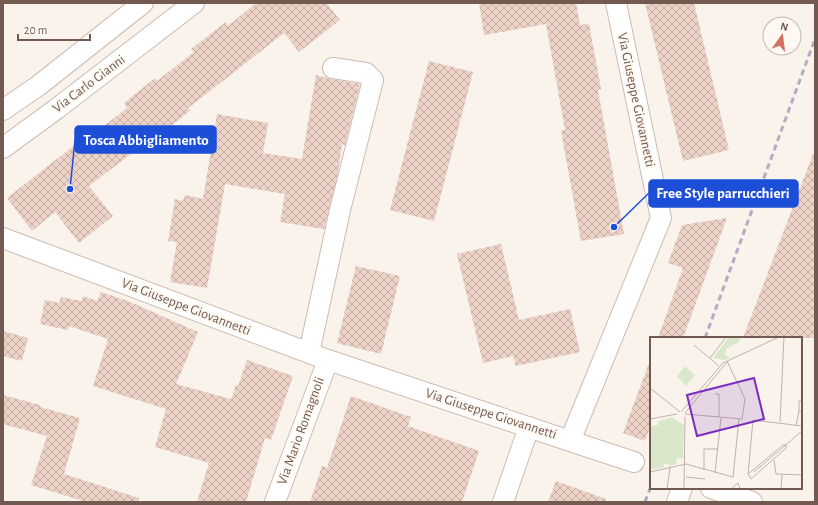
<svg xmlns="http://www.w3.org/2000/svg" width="818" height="505" font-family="'Alegreya Sans',sans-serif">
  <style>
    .building { fill: url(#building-cross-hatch) }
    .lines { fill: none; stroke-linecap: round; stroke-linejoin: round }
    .street-casing { stroke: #ccbbb2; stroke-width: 22 }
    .street { stroke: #fff; stroke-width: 20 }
    .rail { stroke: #b6aac4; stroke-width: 3; stroke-dasharray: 6 4; stroke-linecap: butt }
    .labels { text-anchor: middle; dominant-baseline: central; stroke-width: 3.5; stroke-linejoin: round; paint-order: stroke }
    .street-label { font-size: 14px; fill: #735a51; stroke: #fdf8f2 }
    .inset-road { fill: none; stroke: #c0b1a9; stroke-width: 1 }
    .view { fill: #7b2cbf; fill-opacity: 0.15; stroke: #7b2cbf; stroke-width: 2 }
    .inset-edge { fill: none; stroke: #735a51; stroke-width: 2 }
    .leader { fill: none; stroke: #1d4ed8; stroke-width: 1.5 }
    .callout-dot { fill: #1d4ed8; stroke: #fdf8f2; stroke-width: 1.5 }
    .callout { fill: #1d4ed8; stroke: #1d4ed8; stroke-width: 1.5 }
    .callout-label { font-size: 15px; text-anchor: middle; font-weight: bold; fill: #fff }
  </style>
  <defs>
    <pattern id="building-cross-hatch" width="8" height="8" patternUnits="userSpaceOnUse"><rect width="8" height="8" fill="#edd2c7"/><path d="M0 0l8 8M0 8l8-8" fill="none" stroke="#c4ada4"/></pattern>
  </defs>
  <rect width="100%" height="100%" fill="#faf3ec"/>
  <!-- building -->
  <path class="building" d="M256,3H326L340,20L299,52L284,33L187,109L191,110L141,149L140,147L89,186L113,216L79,243L55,212L32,231L7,198L94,130L96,132L127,108L124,103L155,78L157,81L194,52L191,49L226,22L228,26Z
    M479,3H576L580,25L589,24L601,89L598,90L624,234L581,241L561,131L565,130L546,24L484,35Z
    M645,3H694L729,150L683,161Z
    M429,61L473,72L434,221L390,210Z
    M316,75L331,79L360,84L345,145L342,144L338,173L324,229L280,222L285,194L225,184L207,288L170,282L177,242L168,241L175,199L183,201L185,195L203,199L217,114L268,123L263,153L302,159Z
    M813,154H815V338H743Z
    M727,218L683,338H658L683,268L668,263L682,225Z
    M501,244L519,320L570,309L580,352L516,366L513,356L483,363L457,254Z
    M356,266L400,276L381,354L337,343Z
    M101,292L128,301L198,332L176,384L231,399L236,385L238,386L247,360L293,376L271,440L265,438L246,502H197L209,463L155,447L166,409L93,386L108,339L69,326L68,330L40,324L45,300L59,303L61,297L82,301L83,296L97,301Z
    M3,331L28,338L22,361L3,356Z
    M649,363H651V425L645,441L623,433Z
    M3,395L40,405V407L80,418L64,474L139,498V502H86L31,485L47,436L3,424Z
    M351,396L411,417L408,426L479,451L462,502H310L322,466L327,468Z
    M556,481L606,499V502H548Z"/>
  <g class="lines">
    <!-- street casing -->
    <g class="street-casing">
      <path id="street" d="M3,110L38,86L143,3
        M3,148L55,110L194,3
        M3,238L328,360L570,441L661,218L616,3
        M309,353L340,210L373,80L366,73L333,68
        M570,441L634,462
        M711,488L752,502
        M275,502L328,360
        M503,502L529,427
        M677,502L682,488"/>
    </g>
    <!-- street -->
    <use href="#street" class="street"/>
    <!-- rail -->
    <path class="rail" d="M705,338L815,39
      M645,502L651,486"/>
  </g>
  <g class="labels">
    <!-- street labels -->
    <g class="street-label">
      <text transform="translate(89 84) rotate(-37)">Via Carlo Gianni</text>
      <text transform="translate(636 100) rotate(78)">Via Giuseppe Giovannetti</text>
      <text transform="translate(186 307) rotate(21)">Via Giuseppe Giovannetti</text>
      <text transform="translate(491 414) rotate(18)">Via Giuseppe Giovannetti</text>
      <text transform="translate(301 431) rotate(-70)">Via Mario Romagnoli</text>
    </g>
  </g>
  <!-- overview -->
  <g transform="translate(650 337)">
    <rect width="152" height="152" fill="#faf3ec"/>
    <path d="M79,0H91L89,5L76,12L75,18L80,21L74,23L63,21ZM23,80L34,89L33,121H27L26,127L19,129L18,126L14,127V130L0,133V89L8,88V84Z" fill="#d9e7cb"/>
    <path d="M35,29L45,38L36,49L27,39Z" fill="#d9e7cb"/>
    <path class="inset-road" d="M44,8L69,29M60,21L76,0M0,51L30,75M65,57H69V80M149,74V64H152M31,75L73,26L129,0M35,76L77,25M35,77L92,82L95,62L77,24M0,82L27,77M130,85L134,0M146,89L149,74H152M133,108H136V111L101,142L98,137ZM124,123L126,137L152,138M36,127L83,140L89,82M54,133V112H68M0,135L36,127M104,135L152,94M65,136L71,81M98,137L103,83L152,89M36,140L55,142M17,152L20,131M34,152L35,80M81,152L88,146L90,152M131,152L132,137"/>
    <path class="view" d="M104,41L114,82L47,99L37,58Z"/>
    <rect width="152" height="152" class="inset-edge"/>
  </g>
  <!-- callouts -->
  <path class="leader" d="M70 189L75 140M614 227L649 193"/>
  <g class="callout-dot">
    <circle cx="70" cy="189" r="4"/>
    <circle cx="614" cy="227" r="4"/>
  </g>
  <g class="callout">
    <rect x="75" y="126" width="141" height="27" rx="4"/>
    <rect x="649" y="180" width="149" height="27" rx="4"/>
  </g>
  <g class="callout-label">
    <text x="146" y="145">Tosca Abbigliamento</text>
    <text x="723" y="198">Free Style parrucchieri</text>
  </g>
  <!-- border -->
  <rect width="818" height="505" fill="none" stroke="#735a51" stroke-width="8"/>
  <!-- north arrow -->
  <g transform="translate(782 36) rotate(14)"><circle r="19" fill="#fdf8f2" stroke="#c6b9b2"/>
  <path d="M0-3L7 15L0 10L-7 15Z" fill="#d56f60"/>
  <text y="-6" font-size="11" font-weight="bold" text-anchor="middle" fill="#735a51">N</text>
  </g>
  <!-- scale -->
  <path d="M18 34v6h72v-6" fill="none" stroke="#735a51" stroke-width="2"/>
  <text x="24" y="34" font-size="12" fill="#735a51" stroke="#fdf8f2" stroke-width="3" paint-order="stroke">20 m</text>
</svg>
